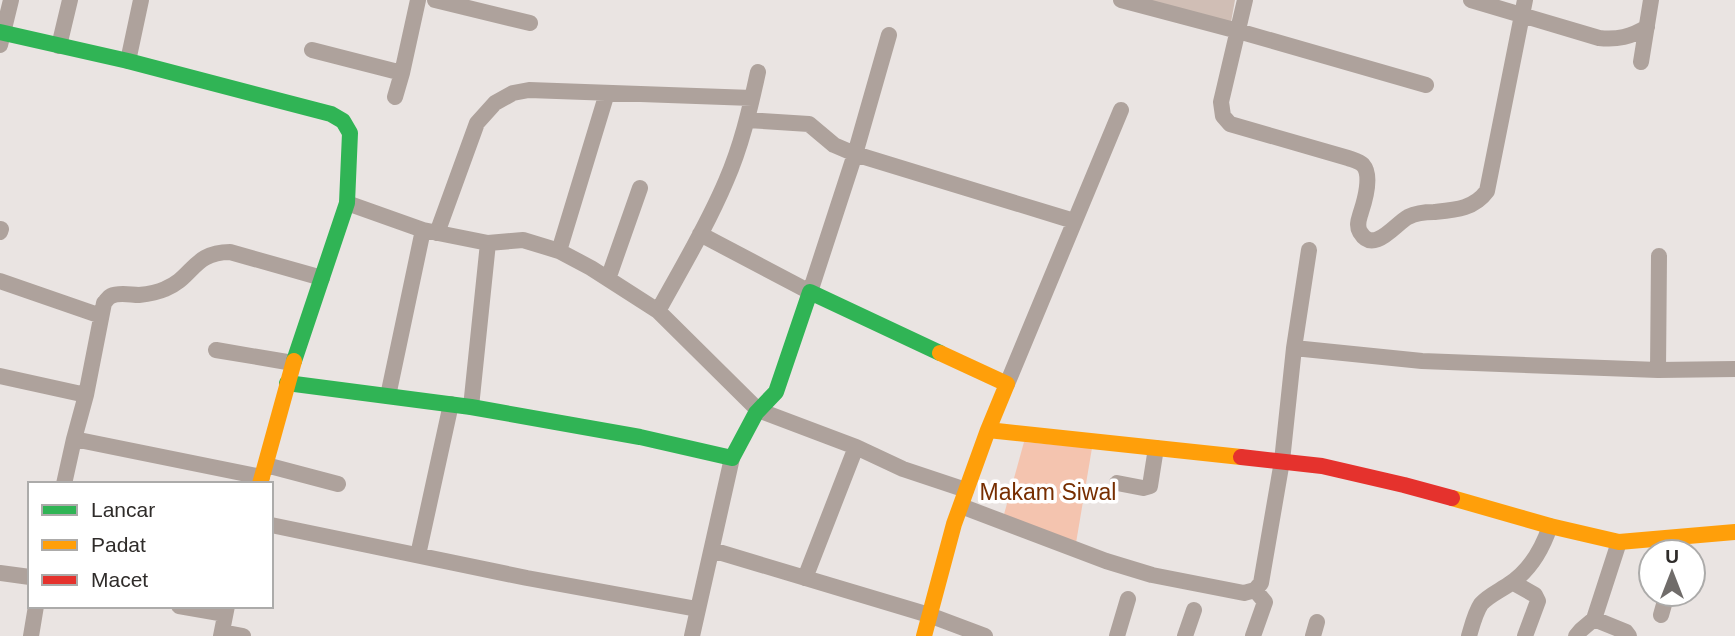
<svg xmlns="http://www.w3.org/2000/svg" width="1735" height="636" font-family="Helvetica,sans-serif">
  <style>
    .green { fill: #f4c4af }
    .building { fill: #d0beb5 }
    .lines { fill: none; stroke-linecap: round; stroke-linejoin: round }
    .street { stroke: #aea29c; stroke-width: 16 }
    .fast { stroke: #30b455; stroke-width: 16 }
    .slow { stroke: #ff9f0a; stroke-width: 16 }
    .jam { stroke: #e5322d; stroke-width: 16 }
    .labels { text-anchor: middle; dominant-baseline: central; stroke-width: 7; stroke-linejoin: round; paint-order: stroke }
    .park-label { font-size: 23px; fill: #772e01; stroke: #fff }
  </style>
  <rect width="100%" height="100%" fill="#eae4e2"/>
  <!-- green -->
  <path class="green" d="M1024,442L1092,448L1076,543L1003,518Z"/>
  <!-- building -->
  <path class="building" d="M1146,0H1235L1231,22Z"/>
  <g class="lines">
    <!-- street -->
    <path class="street" d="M435,0L530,23
      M1121,0L1238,31L1426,85
      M1245,0L1221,102L1223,116L1230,124L1348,158C1353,160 1359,161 1363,165C1372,175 1365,200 1361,212C1359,219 1356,225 1360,232C1374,255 1395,224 1408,217C1416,213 1426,212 1434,212C1455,210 1474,209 1487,191L1525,0
      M1471,0L1599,38C1617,40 1631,37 1647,27
      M0,45L11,0
      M59,46L70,0
      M312,50L402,73
      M128,61L141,0
      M1641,62L1651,0
      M395,97L402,73L418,0
      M747,120L809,124L834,145L855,154L1074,221
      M347,203L423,230L488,243L523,240L559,251L591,268L658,311L758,410L856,447L903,469L966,490
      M0,232L1,229
      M437,233L477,123L495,103L513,93L529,90L752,98
      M700,234L810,292L855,154L889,35
      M559,251L607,93
      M608,279L640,188
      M0,281L101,316
      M658,311C681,269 707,226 726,181C741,147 750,109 758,72
      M1294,348L1422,361L1658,370L1735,369
      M216,350L293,363
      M1658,370L1659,256
      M0,376L86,395
      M1007,384L1121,110
      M388,396L423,230
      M471,407L488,243
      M74,439L262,477
      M266,465L338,484
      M1117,483L1143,488L1150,486L1156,448
      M64,484L74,439L86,395L104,303C107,300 107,298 111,296C119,292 131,295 139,295C148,294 156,293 165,289C193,278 193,252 230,252L322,278
      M961,506L1106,561L1152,575L1244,593L1255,590L1261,583L1282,461L1294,348L1309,250
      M271,525L527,578L697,609
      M712,550L929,615L985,636
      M418,555L451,404
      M0,573L30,577
      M805,578L856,447
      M1512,582L1535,595L1538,601L1525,636
      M179,606L225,614
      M1661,615L1667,594
      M1594,619L1626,632L1629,636
      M222,632L243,636
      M31,636L36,606
      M221,636L227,606
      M692,636L732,458
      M1117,636L1128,599
      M1185,636L1194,610
      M1253,636L1265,602L1255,590
      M1313,636L1317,622
      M1469,636C1472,626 1475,613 1481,604C1488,596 1499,591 1508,585C1530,571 1542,550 1550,526
      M1576,636L1581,630L1594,619L1619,542"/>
    <!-- fast -->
    <path class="fast" d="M0,32L128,61L331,114L343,121L350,133L347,203L294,361
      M287,383L471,407L640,437L732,458L756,413L776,392L810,292L940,353"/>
    <!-- slow -->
    <path class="slow" d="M940,353L1007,384L988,430
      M260,484L294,361
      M1452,498L1550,526L1619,542L1735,532
      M924,636L954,524L988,430L1241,457"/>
    <!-- jam -->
    <path class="jam" d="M1241,457L1322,466L1404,485L1452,498"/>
  </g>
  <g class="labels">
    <!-- park labels -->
    <g class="park-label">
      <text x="1048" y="492">Makam Siwal</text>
    </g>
  </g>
  <!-- legend -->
  <rect x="28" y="482" width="245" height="126" fill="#ffffff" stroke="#acabaa" stroke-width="2"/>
  <rect x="42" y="505" width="35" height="10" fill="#30b455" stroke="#acabaa" stroke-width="2"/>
  <text x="91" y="517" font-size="21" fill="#2f2c2a">Lancar</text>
  <rect x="42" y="540" width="35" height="10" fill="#ff9f0a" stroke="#acabaa" stroke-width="2"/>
  <text x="91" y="552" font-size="21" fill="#2f2c2a">Padat</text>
  <rect x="42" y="575" width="35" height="10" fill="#e5322d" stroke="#acabaa" stroke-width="2"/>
  <text x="91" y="587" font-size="21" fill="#2f2c2a">Macet</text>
  <!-- north arrow -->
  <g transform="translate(1672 573)"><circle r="33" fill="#ffffff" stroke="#acabaa" stroke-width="2"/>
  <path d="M0-5L12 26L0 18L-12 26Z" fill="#706c6a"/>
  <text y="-10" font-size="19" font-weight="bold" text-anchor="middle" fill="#2f2c2a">U</text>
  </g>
</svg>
